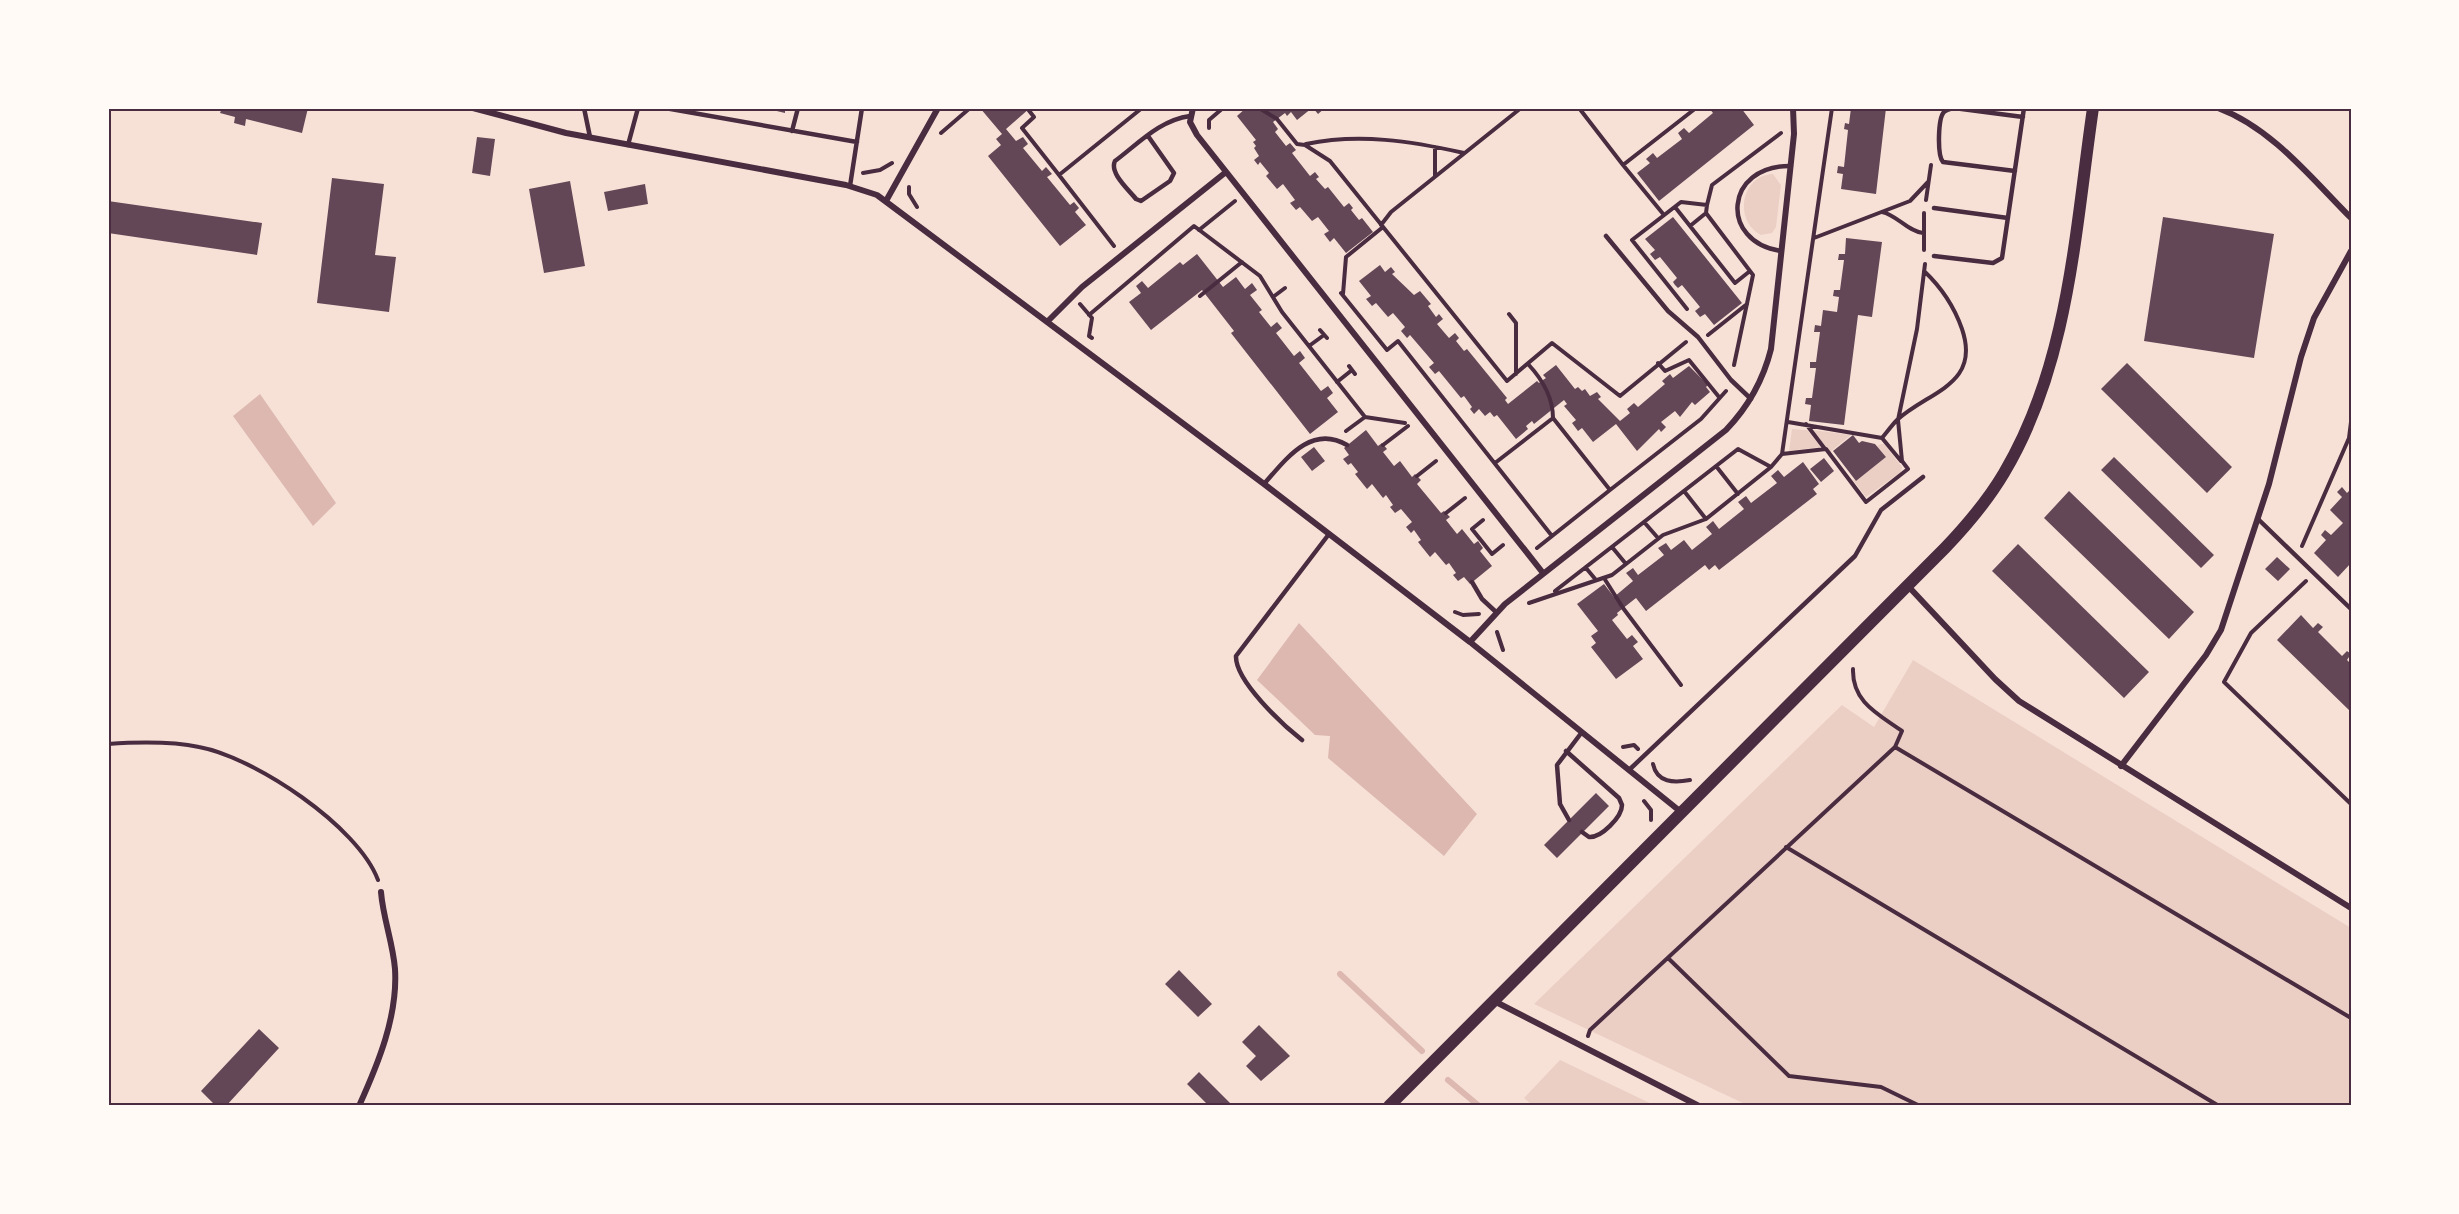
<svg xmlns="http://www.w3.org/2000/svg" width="2459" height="1214" font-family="'Public Sans',sans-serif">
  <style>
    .green { fill: #ebcfc5 }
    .water { fill: #dcb8b0 }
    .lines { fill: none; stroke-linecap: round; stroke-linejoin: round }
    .stream { stroke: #dcb8b0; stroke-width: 6 }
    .building { fill: #644757 }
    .path { stroke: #4a2c40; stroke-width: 4 }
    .service { stroke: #4a2c40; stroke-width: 4.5 }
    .minor { stroke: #4a2c40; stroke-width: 6 }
    .secondary { stroke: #4a2c40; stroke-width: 12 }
    .neatline { fill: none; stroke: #4a2c40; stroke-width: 2 }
  </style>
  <rect width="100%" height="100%" fill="#f7e1d7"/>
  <!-- green -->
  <path class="green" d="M1773,174L1781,185L1776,227L1772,233L1761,235C1733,221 1741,175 1773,174Z
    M1792,429L1807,430L1821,447L1789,451Z
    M1813,430L1851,435L1830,452Z
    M1881,444H1884L1902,467L1901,472L1866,497L1852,479L1856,481L1886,457L1877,446Z
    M1913,660L2351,928V1106H1749L1534,1004L1842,705L1874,727Z
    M1560,1060L1656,1106H1533L1524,1098Z"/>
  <!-- water -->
  <path class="water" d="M260,394L336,503L313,526L233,416Z
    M1299,623L1477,814L1444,856L1328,758L1330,736L1315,735L1257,680Z"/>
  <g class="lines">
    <!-- stream -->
    <path class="stream" d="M1340,974L1422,1051
      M1448,1080L1479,1106"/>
  </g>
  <!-- building -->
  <path class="building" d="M222,108H308L302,133L246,119L245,126L234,123L235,117L220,113Z
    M764,108H785V113Z
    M980,108H1030L1006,129L1016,141L1023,137L1028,144L1023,148L1042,171L1046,167L1052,174L1047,177L1070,205L1074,202L1079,208L1075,212L1086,225L1060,246L988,156L1001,145L996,139L1002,134Z
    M1246,108H1312L1297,120L1291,112L1287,116L1285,113L1273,122L1278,129L1275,132L1286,146L1290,143L1296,150L1292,153L1310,176L1315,172L1319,177L1316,179L1325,189L1328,187L1344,207L1349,203L1353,208L1351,210L1359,220L1362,218L1373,232L1346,253L1334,238L1330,242L1324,234L1329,231L1318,217L1312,221L1300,207L1296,210L1290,203L1295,200L1283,184L1277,189L1266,176L1269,173L1260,162L1258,165L1254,160L1259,156L1254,148L1256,146L1253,142L1256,140L1237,116Z
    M1313,108H1325L1318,114Z
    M1709,108H1741L1754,125L1659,201L1637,173L1650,163L1646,159L1653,153L1657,158L1682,139L1678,133L1684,128L1689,133L1713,113Z
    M1851,108H1886L1876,194L1841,189L1843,174L1837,173L1838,166L1844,167L1848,130L1844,129L1845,123L1849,124Z
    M477,137L495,139L490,176L472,173Z
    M332,178L384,184L375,255L396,257L389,312L317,303Z
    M570,181L585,266L544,273L529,189Z
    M645,184L648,204L608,211L604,192Z
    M108,201L262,223L257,255L108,233Z
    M1673,217L1742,303L1714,325L1705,314L1700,317L1695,311L1700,307L1682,285L1678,288L1675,285L1673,282L1677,278L1660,257L1655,260L1650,254L1655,250L1645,239Z
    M2163,217L2274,234L2254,358L2144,341Z
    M1846,238L1882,242L1872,317L1858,315L1844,425L1809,421L1811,405L1805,404L1806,398H1812L1816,368H1810V362H1816L1820,332H1814L1815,325L1821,326L1823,310L1837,312L1839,297L1833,296L1834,290H1840L1844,260H1838L1839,254H1845Z
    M1197,254L1223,287L1236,277L1245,289L1252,283L1257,290L1250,295L1262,310L1259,312L1271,327L1277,322L1282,328L1276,333L1294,356L1300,351L1305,358L1299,363L1321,391L1328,386L1333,393L1327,398L1338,412L1310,434L1231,333L1234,331L1202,290L1151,330L1129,302L1141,293L1136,286L1142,281L1148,288L1180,262L1183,265Z
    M1380,265L1385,272L1391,267L1395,272L1392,274L1414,295L1420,291L1431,304L1428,306L1436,317L1439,314L1443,319L1437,324L1449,338L1455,333L1459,338L1456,341L1464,351L1467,349L1507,398L1505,400L1508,404L1537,381L1539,383L1543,380L1546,378L1543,375L1556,365L1575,389L1578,387L1582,391L1585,389L1590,396L1597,392L1601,397L1598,399L1620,421L1630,413L1627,409L1634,403L1638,407L1665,384L1662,381L1670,374L1673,378L1689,366L1708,385L1706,387L1710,392L1695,405L1692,402L1680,417L1675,411L1661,422L1666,427L1661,432L1659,429L1637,451L1616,424L1593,442L1582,428L1578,431L1572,423L1576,420L1564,406L1567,404L1564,400L1534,424L1532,421L1526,426L1528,429L1516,439L1497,415L1494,417L1490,412L1485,416L1479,409L1474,414L1470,409L1472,407L1464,396L1461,398L1439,371L1435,374L1429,367L1434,363L1410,335L1407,338L1401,331L1405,327L1393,313L1388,317L1376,303L1372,306L1366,299L1371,296L1359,281Z
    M2127,363L2232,467L2207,493L2101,389Z
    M1366,430L1378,446L1382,443L1387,449L1383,452L1394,466L1400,461L1412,477L1415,474L1421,480L1417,484L1441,513L1444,511L1450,517L1446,520L1457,534L1462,529L1474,544L1478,541L1483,548L1480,551L1492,566L1470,584L1464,577L1458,581L1453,575L1456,573L1449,563L1446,565L1435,552L1430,557L1418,542L1421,540L1414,530L1411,533L1406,527L1412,522L1401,509L1395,513L1390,507L1393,505L1386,495L1383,498L1372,484L1367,489L1355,474L1358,472L1351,463L1348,465L1343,459L1349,455L1344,448Z
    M1853,435L1859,443L1862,441L1875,444L1886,457L1856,481L1833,451Z
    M1314,447L1325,461L1312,471L1301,457Z
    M2114,457L2214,555L2201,568L2101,470Z
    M1824,458L1834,471L1821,482L1810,469Z
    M1803,462L1819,484L1813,489L1817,494L1719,570L1715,565L1709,570L1705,565L1646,611L1636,598L1617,613L1618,615L1612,620L1627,639L1632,635L1638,642L1633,646L1643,659L1616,679L1591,647L1596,643L1591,636L1598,631L1577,604L1604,584L1614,597L1633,581L1626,573L1633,568L1638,575L1664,555L1658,548L1666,543L1671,550L1684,540L1692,550L1712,534L1706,527L1713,521L1719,529L1744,509L1738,502L1746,496L1751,503L1777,483L1771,476L1778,470L1784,477Z
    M2342,487L2347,493L2351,489V563L2338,577L2314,553L2326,540L2321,535L2325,530L2331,535L2343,523L2330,510L2342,497L2337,492Z
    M2069,491L2194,612L2169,639L2044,518Z
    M2018,544L2149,672L2124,698L1992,571Z
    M2277,557L2290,569L2278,581L2265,569Z
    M2301,615L2313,628L2318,623L2323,627L2318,632L2342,656L2347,651L2351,654L2347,660L2351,664V712L2277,640Z
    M1596,793L1609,806L1557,858L1544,845Z
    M1179,970L1212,1004L1198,1017L1165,984Z
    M1259,1025L1290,1056L1261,1081L1246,1066L1256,1056L1242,1042Z
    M259,1029L279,1048L226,1106H216L201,1091Z
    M1199,1072L1233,1106H1209L1187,1084Z"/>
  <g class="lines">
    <!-- path -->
    <path class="path" d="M1027,108L1034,117L1022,128L1059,175L1142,108
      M1259,108L1277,119L1297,144L1305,145L1330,161L1507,381L1552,343L1620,396L1686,342
      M1579,108L1623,165L1696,108
      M1832,108L1782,454L1826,449L1866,502L1908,469L1902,461L1898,420L1917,329L1925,264
      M1209,128V120L1223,108
      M941,133L970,108
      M1306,144C1359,133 1411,141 1464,153
      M1623,165L1664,215
      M863,173L880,170L892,163
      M1059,175L1114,246
      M1435,176V147
      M909,187V194L917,207
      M1926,200L1931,165
      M1707,205L1706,213L1753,275L1734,365
      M1675,207L1690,226
      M1882,212C1897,215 1907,231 1923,233
      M1706,213L1690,226L1735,283L1750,271
      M1381,225L1391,212L1521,108
      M1199,230L1235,201
      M1814,238L1910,201L1928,182
      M1924,250V213
      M1341,293L1387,350L1398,341L1552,536
      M1343,294L1346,257L1383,227
      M1200,296L1242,262
      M1273,297L1285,288
      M1080,304L1092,318L1089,336L1092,338
      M1687,309L1632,240L1681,202L1707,205L1712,185L1781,133
      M1509,314L1516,323V374
      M1089,315L1194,226L1260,276L1282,312L1365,417L1405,423
      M1320,330L1327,338
      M1708,335L1747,304
      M1309,346L1324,335
      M1658,363L1665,371L1689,360L1719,397
      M1528,364C1542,379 1553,397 1553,418L1610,490L1537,548
      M1349,366L1355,374
      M1337,382L1352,370
      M1788,422L1882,438L1901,461
      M1806,424L1825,449
      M1346,431L1365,417
      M1882,438C1887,432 1892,425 1897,420C1929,391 1981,385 1962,329C1954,306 1941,287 1924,271
      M1383,445L1408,426
      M1495,463L1553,418
      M1716,466L1738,494
      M1417,476L1436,461
      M1610,490L1701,419L1726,391
      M1684,491L1706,519
      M1446,513L1465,498
      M1483,520L1472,529L1492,554L1503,545
      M1644,522L1658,538
      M2302,546L2349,438L2351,422
      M1612,547L1626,564
      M1586,568L1596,580
      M1604,578L1623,608L1681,685
      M2306,581L2251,633L2224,682L2351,804
      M1555,591L1738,449L1771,467
      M1529,603L1612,575L1663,535L1706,519L1771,467L1782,454
      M1455,612L1463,615L1479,614
      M1497,632L1503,650
      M1853,669C1852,702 1878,714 1902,731L1895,747
      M108,744C138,742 170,741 199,747C254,757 358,826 378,880
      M1623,747L1634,745L1638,749
      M1653,764C1657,783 1674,783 1690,780
      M1644,801L1651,810V820
      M1786,847L2219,1106
      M1668,958L1789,1076L1881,1087L1920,1106
      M1588,1036L1590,1030L1895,747L2351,1018"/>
    <!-- service -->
    <path class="service" d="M584,108L590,137
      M665,108L857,142
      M792,131L798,108
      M1148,136L1174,173L1170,181L1141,201L1136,199C1129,190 1109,173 1115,161C1139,143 1160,120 1190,116
      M628,145L638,108
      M2015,171L1943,162C1937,155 1938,118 1944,112C1947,109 1950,109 1954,108L2023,117
      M850,186L862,108
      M1934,208L2008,218
      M1606,236L1668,311L1698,337L1731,380L1751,399
      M1781,251C1719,242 1724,165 1791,166
      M1934,256L1993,263L2002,258L2024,108
      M1264,484C1286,459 1311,424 1347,445
      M2258,519L2351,609
      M1472,582L1482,599L1496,612
      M1302,740C1283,725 1235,681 1236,656L1329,534
      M1566,751L1619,798L1622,805C1622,817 1601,838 1589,837L1582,832
      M1629,770L1855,556L1881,510L1923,477
      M1569,820L1560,804L1557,765L1582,732"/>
    <!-- minor -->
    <path class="minor" d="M473,108L566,133L846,185L877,195L1264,484L1470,642L1681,812
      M1193,108L1190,122L1197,135L1543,573
      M2218,108C2272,128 2312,179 2351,218
      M886,201L938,108
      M1048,321L1082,287L1226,172
      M1908,586L1995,679L2019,701L2351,908
      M1470,642L1505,604L1726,430C1749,406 1763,381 1771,349L1794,134L1793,108
      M2121,766L2206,655L2221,630L2269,484L2301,357L2314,318L2351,251
      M1494,1001L1699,1106
      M359,1106C378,1064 398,1016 395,969C393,943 383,918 381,892"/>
    <!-- secondary -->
    <path class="secondary" d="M1389,1106L1945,548C1967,525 1988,500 2004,473C2069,364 2075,231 2093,108"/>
  </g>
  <!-- border -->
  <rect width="2459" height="1214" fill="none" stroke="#fffaf5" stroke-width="219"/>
  <rect x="110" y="110" width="2240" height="994" class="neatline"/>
</svg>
